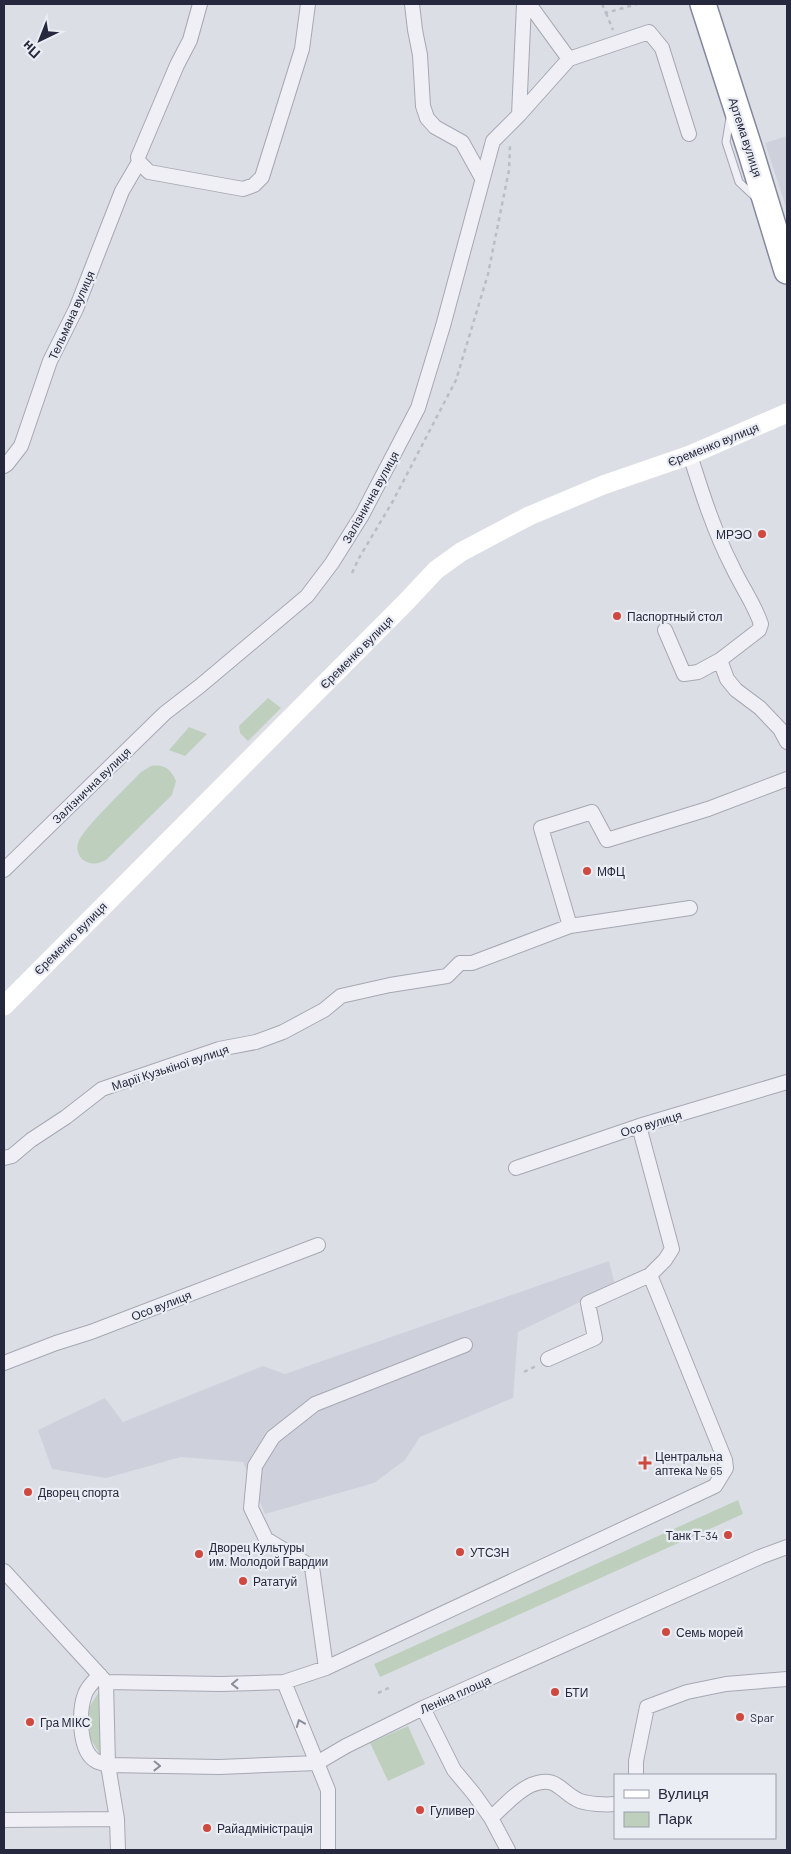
<svg xmlns="http://www.w3.org/2000/svg" width="791" height="1854" font-family="Barlow,sans-serif">
  <style>
    .built { fill: #ced0db }
    .green { fill: #bed0bd }
    .lines { fill: none; stroke-linecap: round; stroke-linejoin: round }
    .lane-casing { stroke: #a5a8b3; stroke-width: 9 }
    .street-casing { stroke: #a5a8b3; stroke-width: 16 }
    .highway-casing { stroke: #84889d; stroke-width: 28 }
    .path { stroke: #bbbcc5; stroke-width: 2.5; stroke-dasharray: 4 4; stroke-linecap: butt }
    .lane { stroke: #efeff5; stroke-width: 7 }
    .street { stroke: #efeff5; stroke-width: 14 }
    .secondary { stroke: #fff; stroke-width: 19 }
    .highway { stroke: #fff; stroke-width: 25 }
    .oneway { stroke: #8a8c99 }
    .poi-dot { fill: #ce493f; stroke: #ebedf4; stroke-width: 2 }
    .labels { text-anchor: middle; dominant-baseline: central; stroke-width: 4.5; stroke-linejoin: round; paint-order: stroke }
    .street-label { font-size: 12px; fill: #26293d; stroke: #ebedf4 }
    .poi-label { font-size: 12px; fill: #26293d; stroke: #ebedf4; text-anchor: start }
  </style>
  <rect width="100%" height="100%" fill="#dcdee6"/>
  <!-- built -->
  <path class="built" d="M787,136V210L765,143Z
    M609,1261L615,1285L518,1332L513,1398L420,1437L405,1460L374,1483L265,1514L243,1462L181,1457L106,1478L52,1469L38,1430L105,1398L123,1422L263,1366L285,1374Z"/>
  <!-- green -->
  <path class="green" d="M268,698L281,708L248,741L240,733L239,726Z
    M189,727L207,734L185,756L169,750Z
    M151,766C164,764 171,769 176,781L172,795L106,860C100,863 94,865 87,862C79,859 76,850 78,843C82,829 129,785 141,772Z
    M738,1500L743,1514L380,1677L374,1664Z
    M100,1690L104,1756H101L90,1738L89,1708Z
    M408,1726L425,1764L388,1781L370,1743Z"/>
  <g class="lines">
    <!-- lane casing -->
    <g class="lane-casing">
      <path id="lane" d="M730,118L726,142L739,182L755,197"/>
    </g>
    <!-- street casing -->
    <g class="street-casing">
      <path id="street" d="M200,4L190,40L177,65L138,157L139,162L149,172L243,189L254,185L262,177L302,49L308,4
        M412,4L415,30L420,55L423,106L427,118L435,127L462,142L482,178
        M569,59L649,32L662,48L689,134
        M519,115L569,59L529,4
        M690,455C702,493 714,531 732,566C741,586 754,603 761,624L759,630L720,660
        M4,466L7,464L21,446L50,361L76,309L122,191L139,162
        M665,630L684,674L698,672L720,660L727,679L736,690L760,708L780,729L787,742
        M4,870L165,713L200,686L307,596L332,563L362,515L418,408L443,326L493,141L519,115L524,4
        M570,926L541,828L592,812L607,840L708,809L787,779
        M4,1158L12,1156L31,1140L66,1117L102,1089L219,1049L256,1042L283,1032L324,1010L341,996L390,985L447,976L460,963H472L570,926L690,908
        M516,1168L639,1126L787,1082
        M548,1359L595,1338L588,1303L650,1275L665,1260L672,1249L639,1126
        M4,1363L56,1343L91,1332L318,1245
        M4,1571L105,1681
        M326,1668L312,1567L266,1539L251,1508L255,1466L273,1437L315,1404L465,1345
        M100,1675C94,1681 88,1686 85,1694C79,1710 78,1751 96,1761C100,1763 104,1764 108,1765L219,1767L317,1763L346,1746L423,1708L760,1557L787,1547
        M106,1682L221,1684L284,1682L326,1668L715,1486L726,1468L725,1460L650,1275
        M106,1682L108,1765L117,1819L118,1850
        M284,1682L328,1790V1850
        M423,1708L454,1770L474,1794L491,1818C503,1807 516,1792 531,1785C558,1774 560,1793 580,1801C589,1804 605,1805 615,1804
        M636,1775V1761L647,1707L687,1692L726,1684L787,1679
        M491,1818L508,1850
        M4,1820L117,1819"/>
    </g>
    <!-- highway casing -->
    <g class="highway-casing">
      <path id="highway" d="M703,4L751,153L787,271"/>
    </g>
    <!-- path -->
    <path class="path" d="M602,4L606,13L637,4
      M606,13L613,30
      M352,573L359,558L393,501L456,380L488,274L509,170L510,145
      M524,1372L536,1366
      M378,1693L391,1687"/>
    <!-- lane -->
    <use href="#lane" class="lane"/>
    <!-- street -->
    <use href="#street" class="street"/>
    <!-- secondary -->
    <path class="secondary" d="M4,1006L406,602L436,570L461,552L529,516L603,485L690,455L787,413"/>
    <!-- highway -->
    <use href="#highway" class="highway"/>
  </g>
  <!-- one-way arrows -->
  <defs><path id="oneway-chevron" d="M-2-3.5L2.5 0L-2 3.5" fill="none" stroke-width="1.6" stroke-linecap="round" stroke-linejoin="round" transform="scale(1.25)"/></defs>
  <g class="oneway">
    <use href="#oneway-chevron" transform="translate(235 1684) rotate(179)"/>
    <use href="#oneway-chevron" transform="translate(300 1723) rotate(-112)"/>
    <use href="#oneway-chevron" transform="translate(157 1766) rotate(1)"/>
  </g>
  <!-- markers -->
  <g class="poi-dot">
    <circle cx="762" cy="534" r="5"/>
    <circle cx="617" cy="616" r="5"/>
    <circle cx="587" cy="871" r="5"/>
    <path d="M642.5 1455.5h5v5h5v5h-5v5h-5v-5h-5v-5h5z"/>
    <circle cx="28" cy="1492" r="5"/>
    <circle cx="728" cy="1535" r="5"/>
    <circle cx="460" cy="1552" r="5"/>
    <circle cx="199" cy="1554" r="5"/>
    <circle cx="243" cy="1581" r="5"/>
    <circle cx="666" cy="1632" r="5"/>
    <circle cx="555" cy="1692" r="5"/>
    <circle cx="740" cy="1717" r="5"/>
    <circle cx="30" cy="1722" r="5"/>
    <circle cx="420" cy="1810" r="5"/>
    <circle cx="207" cy="1828" r="5"/>
  </g>
  <g class="labels">
    <!-- street labels -->
    <g class="street-label">
      <text transform="translate(746 137) rotate(72)">Артема вулиця</text>
      <text transform="translate(71 315) rotate(-66)">Тельмана вулиця</text>
      <text transform="translate(713 444) rotate(-22)">Єременко вулиця</text>
      <text transform="translate(370 497) rotate(-61)">Залізнична вулиця</text>
      <text transform="translate(356 652) rotate(-45)">Єременко вулиця</text>
      <text transform="translate(91 785) rotate(-44)">Залізнична вулиця</text>
      <text transform="translate(70 938) rotate(-45)">Єременко вулиця</text>
      <text transform="translate(170 1067) rotate(-18)">Марії Кузькіної вулиця</text>
      <text transform="translate(651 1123) rotate(-17)">Осо вулиця</text>
      <text transform="translate(161 1305) rotate(-21)">Осо вулиця</text>
      <text transform="translate(455 1694) rotate(-24)">Леніна площа</text>
    </g>
    <!-- poi labels -->
    <g class="poi-label">
      <text x="752" y="534" text-anchor="end">МРЭО</text>
      <text x="627" y="616">Паспортный стол</text>
      <text x="597" y="871">МФЦ</text>
      <text x="655" y="1456">Центральна<tspan x="655" dy="14">аптека № 65</tspan></text>
      <text x="38" y="1492">Дворец спорта</text>
      <text x="718" y="1535" text-anchor="end">Танк Т-34</text>
      <text x="209" y="1547">Дворец Культуры<tspan x="209" dy="14">им. Молодой Гвардии</tspan></text>
      <text x="470" y="1552">УТСЗН</text>
      <text x="253" y="1581">Рататуй</text>
      <text x="676" y="1632">Семь морей</text>
      <text x="565" y="1692">БТИ</text>
      <text x="750" y="1717">Spar</text>
      <text x="40" y="1722">Гра МІКС</text>
      <text x="430" y="1810">Гуливер</text>
      <text x="217" y="1828">Райадміністрація</text>
    </g>
  </g>
  <!-- border -->
  <rect width="791" height="1854" fill="none" stroke="#26293d" stroke-width="10"/>
  <!-- legend -->
  <rect x="614" y="1774" width="162" height="65" fill="#ebedf4" stroke="#9c9fab"/>
  <rect x="624" y="1790" width="25" height="8" fill="#ffffff" stroke="#9c9fab"/>
  <text x="658" y="1799" font-size="15" fill="#26293d">Вулиця</text>
  <rect x="624" y="1812" width="25" height="15" fill="#bed0bd" stroke="#9c9fab"/>
  <text x="658" y="1824" font-size="15" fill="#26293d">Парк</text>
  <!-- north arrow -->
  <g transform="translate(40 40) rotate(223)" stroke="#ebedf4" stroke-width="4" paint-order="stroke">
  <path d="M0-4L9 19L0 12L-9 19Z" fill="#26293d"/>
  <text y="-8" font-size="14" font-weight="bold" text-anchor="middle" fill="#26293d">Пн</text>
  </g>
</svg>
